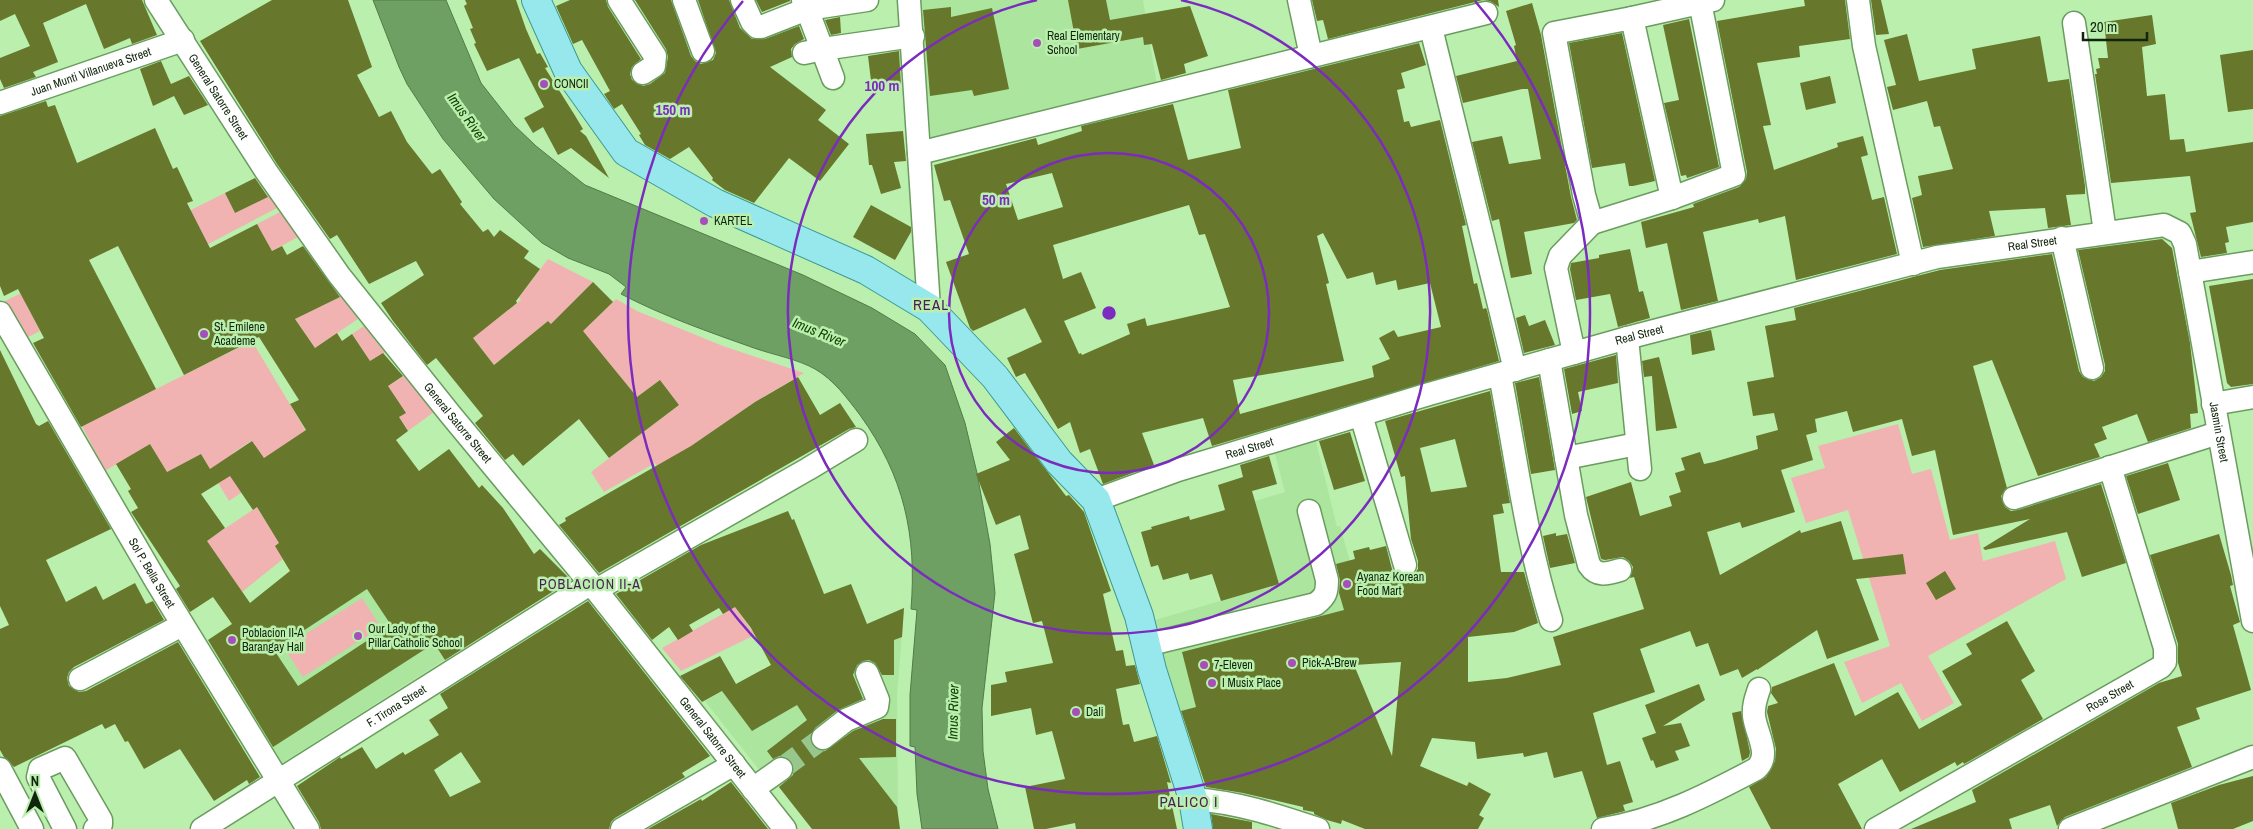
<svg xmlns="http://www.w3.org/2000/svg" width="2253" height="829" font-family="'Archivo Narrow',sans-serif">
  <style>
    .built { fill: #abe59e }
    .green { fill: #f1b3b2 }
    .water { fill: #6ea063; stroke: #527b49 }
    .building { fill: #67772b; fill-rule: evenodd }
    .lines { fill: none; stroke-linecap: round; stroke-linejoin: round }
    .minor-tunnel { stroke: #98c78e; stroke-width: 22; stroke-dasharray: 22 11; stroke-linecap: butt }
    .minor-casing { stroke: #6a9c5f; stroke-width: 25 }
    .major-casing { stroke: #3b9995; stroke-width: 30 }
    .minor { stroke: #fff; stroke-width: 22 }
    .major { stroke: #97e8ec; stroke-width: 28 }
    .ring { fill: none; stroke: #7b2cbf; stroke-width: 2.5 }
    .poi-dot { fill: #a64eba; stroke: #baefae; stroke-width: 2 }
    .labels { text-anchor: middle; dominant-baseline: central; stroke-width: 5; stroke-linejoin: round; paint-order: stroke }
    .poi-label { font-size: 12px; fill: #11250c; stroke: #baefae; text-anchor: start }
    .street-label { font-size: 12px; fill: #11250c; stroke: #baefae }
    .water-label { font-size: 14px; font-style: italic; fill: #104301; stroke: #baefae }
    .neighbourhood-label { font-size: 14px; letter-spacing: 1px; fill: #491f53; stroke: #baefae }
    .quarter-label { font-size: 15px; letter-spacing: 1px; fill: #491f53; stroke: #baefae }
    .centre { fill: #7b2cbf; stroke: #baefae; stroke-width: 2.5 }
    .ring-label { font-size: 15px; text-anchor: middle; font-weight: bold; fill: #7b2cbf; stroke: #baefae; stroke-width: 5; stroke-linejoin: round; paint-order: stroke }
  </style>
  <rect width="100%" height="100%" fill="#baefae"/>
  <!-- built -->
  <path class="built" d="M921,0H1143L1157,86L931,140Z
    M1315,438L1337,527L1340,526L1377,657L1175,713L1148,622L1279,584L1255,501L1285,492L1274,450Z
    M374,504L471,643L282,763L220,664L254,642L236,614Z
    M904,608L897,694L898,819L883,829H812L776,784L772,786L705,701L771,665Z"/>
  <!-- green -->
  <path class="green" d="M225,193L235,213L269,196L277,208L176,261L191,210Z
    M280,212L298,237L272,251L257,224Z
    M548,259L593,282L568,307L587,327L616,299L637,311L723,346L804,373L755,402L690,447L657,466L655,463L604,492L591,472L679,405L660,380L637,397L595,346L553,326L548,321L494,365L469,333L493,322L521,300L519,297Z
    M34,287L39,296L26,304L40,331L26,338L5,301Z
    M341,296L358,319L315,348L295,319Z
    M364,326L385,353L370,361L352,334Z
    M252,341L313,443L264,458L251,441L233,453L254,484L229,501L201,454L167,472L150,444L105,471L82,426Z
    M404,376L434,412L408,431L399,417L405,413L388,386Z
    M1898,424L1912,474L1931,469L1950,540L1978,533L1983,561L2055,541L2066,579L1928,656L1954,703L1922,721L1901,683L1862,703L1844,662L1890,646L1848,510L1806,523L1791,478L1825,468L1818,446Z
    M257,507L275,536L279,534L283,559L242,592L213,550L202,544Z
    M362,598L381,627L303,677L284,648Z
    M735,607L755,635L681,671L662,648Z"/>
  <!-- water -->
  <path class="water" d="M373,0H446L481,83L514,125L536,146L585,185L803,275L872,308L915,334L945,365L965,423L977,473L990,544L995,593L982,708L983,751L988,789L998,829H922L917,794L915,747L910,746V695L917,610L911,609C917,535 904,476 860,415C847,398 834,380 815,369C797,359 774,355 754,348C709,332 663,316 621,294L626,287L609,274L568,258L542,243L494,199L443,139L407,84L399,67Z"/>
  <!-- building -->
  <path class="building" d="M0,0H142L157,35L132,44L130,38L104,49L86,4L43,23L58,62L33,72L36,77L4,88L0,79V58L30,46L15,14L0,21Z
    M272,0H348L372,67L357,75L379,117L391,111L407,142L432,174L440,169L462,202L460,204L483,232L488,229L494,237L500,230L529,251L524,258L540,269L516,301L517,303L473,338L494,365L548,321L551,324L593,282L613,302L583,331L637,397L660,380L679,405L609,458L579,419L523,466L513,454L505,460L475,423L483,416L436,358L427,365L393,321L381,303L424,275L416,261L369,284L337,235L330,239L277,164L200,41Z
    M465,0H516L526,29L537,54L540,53L548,67L545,68L574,114L583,129L580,131L586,136L609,178L571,148L558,155L543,127L533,133L524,118L544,107L528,76L519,58L487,71L474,44L476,43L470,29L473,28L464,6L467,4Z
    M570,0H606L608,7L641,59L632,67L630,74L632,80L643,86L650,84L665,73L668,57L666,49L635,0H671L691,56L695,61L701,64L713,60L716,53L698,0H729L740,28L752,39H765L799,26L804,39L795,44L791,49L792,57L770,67L826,110L818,120L849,144L820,181L789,158L754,203L725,190L712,180L713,178L689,147L670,159L645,145L639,135L641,134L622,104L614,109L604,94L610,91L582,40L573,44L556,6Z
    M756,0H790V1L762,12Z
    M1068,0H1106L1110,20L1190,6L1208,56L1184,64L1186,73L1161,80L1152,44L1144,45L1143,37L1077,49Z
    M1312,0H1498L1499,7L1490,1L1483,0L1328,39L1323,20L1317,21Z
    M1804,0H1845L1850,39L1799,46L1800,57L1757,63L1771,125L1763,126L1774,170L1838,147L1837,143L1863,136L1868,155L1861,157L1872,200L1884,197L1897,254L1796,280L1785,216L1759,223L1758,219L1703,232L1718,301L1681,310L1667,243L1646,248L1641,222L1694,207L1693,204L1739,187L1746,179L1747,172L1717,21L1805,6Z
    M1871,0H1881L1889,34L1876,35Z
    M1532,3L1541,35L1571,197L1577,220L1574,223L1524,232L1532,274L1511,278L1499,219L1492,221L1472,142L1502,136L1509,164L1541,159L1528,89H1522L1463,103L1456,76L1517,61L1514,46L1516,45L1506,11Z
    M951,7V17L992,8L1009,89L974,96L972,90L930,96L923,10Z
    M2152,15L2156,44L2142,47L2147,96L2165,94L2170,140L2184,139L2186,152L2253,142V222L2226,227L2229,242L2225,243L2227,253L2201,257L2190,213L2196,212L2190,176L2111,183L2095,74H2097L2096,69L2100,68L2098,58H2108L2104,22Z
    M840,17L841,33L831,35L825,20Z
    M1689,19L1719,167L1687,178L1686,175L1681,176L1664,103L1679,100L1663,25Z
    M1622,33L1655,181L1633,186H1629L1625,163L1592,168L1569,43Z
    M1907,34L1919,81L1976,69L1972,49L2040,36L2048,82L2069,79L2085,186V194L2066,195L2071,225L2048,228L2045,208L1989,211L1995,236L1923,247L1912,198L1922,195L1918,176L1953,169L1940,126L1934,127L1927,101L1893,110L1887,87L1896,85L1884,40Z
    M1419,43L1426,65L1401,73L1405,88L1397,90L1404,122L1409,121L1411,127L1440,120L1466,225L1462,226L1474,284L1477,283L1483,309L1486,308L1487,310L1499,361L1212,446L1203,418L1142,433L1154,465L1103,484L1090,449L1080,453L1070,422L1058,429L1025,373L1016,377L1007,358L1042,342L1025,308L973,331L970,328L946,262L969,254L950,200L944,201L934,165L1036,138L1038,145L1082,131L1081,126L1173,104L1188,160L1241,148L1228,90ZM1052,173L1063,207L1018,220L1006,184ZM1189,205L1199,235L1205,234L1230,307L1147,326L1145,318L1127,324L1130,334L1082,355L1081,353L1079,354L1064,321L1096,308L1081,272L1063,279L1053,245ZM1323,233L1347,279L1373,272L1376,285L1396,280L1398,290L1430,283L1441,327L1398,337L1394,330L1379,338L1390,359L1372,366L1374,377L1240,414L1233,380L1344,361L1326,284L1329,283L1317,236Z
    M2253,50V109L2228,112L2220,55Z
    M899,51L901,86L872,89L868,56Z
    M161,61L171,84L189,76L208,105L184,115L174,96L153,106L140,69Z
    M1830,76L1836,103L1806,110L1800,83Z
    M46,101L48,107L55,105L77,163L155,128L173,169L177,167L193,201L187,203L210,248L257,224L272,251L282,246L287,255L303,246L340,297L295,319L315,348L337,333L342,341L352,334L370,361L383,353L403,376L388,386L406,413L399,417L408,431L396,440L419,471L449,449L479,488L482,485L503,508L534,554L540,549L571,580L445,660L436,646L433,649L430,646L273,747L208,640L232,624L213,597L190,612L176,589L180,586L131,512L138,508L128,491L131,489L116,464L150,444L167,472L201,454L210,469L252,441L264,458L306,430L290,404L299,400L259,337L184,375L118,246L89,260L156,389L81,427L33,343L44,338L18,289L4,296L0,286V116ZM230,476L253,510L257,507L279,543L275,546L290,571L250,603L207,541L225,528L201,494ZM367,589L391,625L298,686L274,650Z
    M903,131L906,161L894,162L901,188L881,194L872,165H869L866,134Z
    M255,178L268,197L235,213L225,193Z
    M871,205L911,227V232L895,260L853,237Z
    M2162,239L2172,248L2190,343L2198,413L2190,414L2191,428L2148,442L2137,414L2102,427L2107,439L2094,444L2100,457L2038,476L1992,360L1973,366L2007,488L2001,496L2005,507L2011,511L2018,510L2101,484L2126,563L2082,577L2067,532L1985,550L1983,548L2030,519L1953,535L1935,450L1912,456L1902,419L1853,432L1847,411L1815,419L1817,432L1806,435L1813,460L1781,470L1795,512L1742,528L1740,522L1707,532L1720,575L1800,530L1801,533L1841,521L1853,560L1903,554L1906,574L1856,579L1879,640L1827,659L1817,630L1757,670V669L1742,678L1738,669L1720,676L1708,643L1696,647L1690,631L1640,649L1655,692L1593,713L1607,765L1620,761L1633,802L1623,805L1625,811L1597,818L1582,771L1554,778L1547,752L1524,757L1523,753L1477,759L1475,742L1432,738L1420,766L1467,786L1469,782L1491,794L1479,815L1484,818L1478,829H1365L1342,820L1341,824L1327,820L1314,814V812L1303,810V807L1243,793L1206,787L1181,711L1196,707L1182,652L1344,610L1339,593L1340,580L1336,564L1355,559L1353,551L1369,547L1370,550L1386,546L1392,569L1396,575L1408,578L1414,574L1418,569V561L1411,539L1405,476L1401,477L1385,421L1490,391L1510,503L1502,504L1504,513L1493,515L1501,572H1524L1538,623L1514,632L1468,637V682L1507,678L1561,665L1553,637L1644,609L1634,577L1630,578L1633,567L1629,561L1623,557L1605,560L1601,559L1586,497L1631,482L1640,516L1672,506L1669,496L1681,492L1675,473L1685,470L1681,458L1700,452L1704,464L1714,462L1758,449L1756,436L1778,430L1774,413L1753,416L1747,382L1774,377L1765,326L1796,320L1794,308L1940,270L2052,254L2079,371L2083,377L2094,381L2101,377L2105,371V365L2078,250ZM1455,439L1467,487L1431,492L1420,448ZM1401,662L1392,756L1354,665Z
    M1630,249L1639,292L1643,291L1650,318L1618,327L1610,294L1576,300L1570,269L1571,263L1599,258V255Z
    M2253,279V384L2231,387L2227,383L2209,286Z
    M1525,315L1529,326L1545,320L1555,345L1524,353L1516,318Z
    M1711,330L1715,350L1692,355L1690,335Z
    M0,350L36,424L39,426L48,421L111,529L46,560L66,602L96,586L103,600L135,583L146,604L153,601L164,620L74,667L69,672L67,678L69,686L79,692L86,691L178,642L260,777L249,784L247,780L214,801L180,749L144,769L128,741L125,742L115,724L105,729L102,724L14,767L4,757L0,750V629L9,625L0,606Z
    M1616,355L1618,383L1578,392L1582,411L1572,414L1564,369Z
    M1659,357L1677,428L1656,431L1652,376L1644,377L1642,361Z
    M798,377L820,415L840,403L856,427L849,429L599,573L559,525L566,521L565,518L691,446L755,402Z
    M1539,377L1555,470L1531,474L1515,383Z
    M1014,428L1066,496L1069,495L1084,512L1111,591L1103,594L1116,651L1123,650L1126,666L1135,665L1140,684L1116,689L1123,725L1129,724L1134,742L1157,736L1171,783L1167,782L1177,829H1076L1075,823L1046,829H1034L1025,787L1065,779L1052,731L1036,735L1031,708L991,716V685L1007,682L1005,672L1053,663L1042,621L1033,623L1014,554L1029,549L1020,515L996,525L976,474L1010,460L996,442Z
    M1350,432L1365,481L1334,490L1319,441Z
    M1269,456L1277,484L1252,491L1279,584L1221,601L1212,574L1190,580L1188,573L1163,580L1158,565L1151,567L1141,532L1152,529L1151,527L1189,516L1190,520L1225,510L1218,485L1243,477L1240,465Z
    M2168,463L2180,500L2138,514L2126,476Z
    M788,511L792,520L794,519L824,594L851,584L867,624L904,608L902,637L894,640V675H882L875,663L869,660L863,661L857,665L853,675L863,699L838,710L815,728L810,739L812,746L818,750L825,751L853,731L883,719H896V757L859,758L897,807L900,829H812L779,787L793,775L794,768L792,762L786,757L779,756L773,759L767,751L807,720L797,705L752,731L722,691L702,702L680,676L720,656L736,684L771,665L751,628L735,607L723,614L719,608L689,625L693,631L678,640L669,627L652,640L616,594L701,545Z
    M1556,533V536L1567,534L1575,563L1550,568L1543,536Z
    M2219,534L2231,575L2233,585L2230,586L2240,622L2233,625L2251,690L2196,708L2200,719L2177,727L2192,767L2065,817L2057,826L2050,805L2009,819L2012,829H1911L1976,802L1972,790L2159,683L2182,676L2178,663V644L2150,555Z
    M1945,571L1956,589L1936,600L1926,583Z
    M588,601L710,756L682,773L685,777L615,818L611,822L609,829H321L319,822L297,786L340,757L341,759L362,747L376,769L403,752L405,755L439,735L429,720L448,708L440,694ZM461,752L481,782L450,797L434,770Z
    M2007,621L2035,671L2021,680L2043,719L1964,764L1963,762L1957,766L1955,762L1900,792L1882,759L1838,784L1862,829H1771L1749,787L1766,777L1775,761L1776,749L1767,712L1768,706L1778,703L1771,693L1772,687L1834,663L1855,716L1898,692L1919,729L1962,705L1942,671L1972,654L1966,644Z
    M1699,684L1705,700L1663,726L1681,723L1690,746L1675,751L1679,760L1656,768L1653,760L1651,761L1642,738L1656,733L1645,705Z
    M1741,711L1750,752L1749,757L1742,761L1732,713Z
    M2253,776V821L2233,829H2178L2171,803L2219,785Z
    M731,782L768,829H648L701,799L702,801Z
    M1211,814L1252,822V829H1213Z"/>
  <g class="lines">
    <!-- minor-tunnel -->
    <path class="minor-tunnel" d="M781,769L823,738"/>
    <!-- minor casing -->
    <g class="minor-casing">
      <g id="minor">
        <path id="s1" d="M156,0L266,171L339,275L450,414L596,590L785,829"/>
        <path d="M619,0L655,56L654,66L643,73"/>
        <path d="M684,0L703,51"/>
        <path d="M742,0L752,22L757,27H761L807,9L833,78"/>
        <path d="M803,0L807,9L867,0"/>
        <path d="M909,0L929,308"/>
        <path d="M1299,0L1311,56"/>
        <path d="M1858,0L1864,46L1913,264"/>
        <path d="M1700,2L1734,175L1672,198L1592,223L1584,195L1554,33L1632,18L1713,0"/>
        <path d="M1632,18L1672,198"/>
        <path d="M2074,23L2105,232"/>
        <path d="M1431,28L1515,370"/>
        <path d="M804,53L823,49L913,36"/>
        <path id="s2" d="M0,103L183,40"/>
        <path d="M919,153L1486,13"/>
        <path d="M2062,238L2092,368"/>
        <path d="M2190,272L2253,262"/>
        <path id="s3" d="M0,313L156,581L308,829"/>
        <path d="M1627,338L1640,469"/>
        <path d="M1574,353L1556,268L1560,256L1592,223"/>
        <path d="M1549,360L1576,515L1589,565C1597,577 1607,574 1620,570"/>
        <path d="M1500,375C1516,457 1526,540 1551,620"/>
        <path d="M2213,404L2253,397"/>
        <path d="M1361,415L1405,565"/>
        <path d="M1566,458L1637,444"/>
        <path d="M2014,498L2218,433"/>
        <path id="s4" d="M1096,500L1178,470L1429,394L1627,338L1937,257L2164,225L2180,233L2185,244L2253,621"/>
        <path d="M596,590L808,469L856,440"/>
        <path d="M1146,645L1316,604C1326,596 1327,592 1327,580L1309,511"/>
        <path d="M80,679L182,625"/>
        <path d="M823,738L846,720L877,707L878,700L867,673"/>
        <path d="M0,769L32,829"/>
        <path d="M753,789L781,769"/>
        <path d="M1193,799C1237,802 1276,815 1318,829"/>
        <path d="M65,829L38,777L40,769L65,758L101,820V824L95,829"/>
        <path id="s5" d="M202,829L590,584"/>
        <path d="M622,829L734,764"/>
        <path d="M1603,829C1659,820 1707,795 1756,769C1772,755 1756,734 1754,716C1753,706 1756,698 1759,689"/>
        <path id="s6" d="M1876,829L2161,667L2165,662V648L2110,467"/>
        <path d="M2070,829L2253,757"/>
      </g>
    </g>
    <!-- major casing -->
    <g class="major-casing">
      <path id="major" d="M536,0L568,71L626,152L715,203L866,270L929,308L995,377L1059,462L1096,500L1139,616L1152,670L1193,799L1198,829"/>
    </g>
    <!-- minor -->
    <use href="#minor" class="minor"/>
    <!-- major -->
    <use href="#major" class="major"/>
  </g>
  <!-- distance rings -->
  <g class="ring">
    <circle cx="1109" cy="313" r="160"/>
    <path d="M1181 0A321 321 0 1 1 1037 0"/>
    <path d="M1475 1A481 481 0 1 1 743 1"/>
  </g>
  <!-- markers -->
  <g class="poi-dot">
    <circle cx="1037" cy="43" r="5"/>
    <circle cx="544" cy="84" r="5"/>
    <circle cx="704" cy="221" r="5"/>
    <circle cx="204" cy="334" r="5"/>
    <circle cx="1347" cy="584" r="5"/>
    <circle cx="358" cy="636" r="5"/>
    <circle cx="232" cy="640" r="5"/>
    <circle cx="1292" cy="663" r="5"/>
    <circle cx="1204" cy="665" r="5"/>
    <circle cx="1212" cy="683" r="5"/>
    <circle cx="1076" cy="712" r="5"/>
  </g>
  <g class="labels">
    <!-- poi labels -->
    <g class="poi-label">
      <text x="1047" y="36">Real Elementary<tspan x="1047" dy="14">School</tspan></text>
      <text x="554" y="84">CONCII</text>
      <text x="714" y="221">KARTEL</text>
      <text x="214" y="327">St. Emilene<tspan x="214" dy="14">Academe</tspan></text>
      <text x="1357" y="577">Ayanaz Korean<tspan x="1357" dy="14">Food Mart</tspan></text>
      <text x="368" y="629">Our Lady of the<tspan x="368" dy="14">Pillar Catholic School</tspan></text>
      <text x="242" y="633">Poblacion II-A<tspan x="242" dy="14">Barangay Hall</tspan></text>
      <text x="1302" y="663">Pick-A-Brew</text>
      <text x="1214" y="665">7-Eleven</text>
      <text x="1222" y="683">I Musix Place</text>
      <text x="1086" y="712">Dali</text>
    </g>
    <!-- street labels -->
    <g class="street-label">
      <text stroke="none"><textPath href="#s2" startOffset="96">Juan Munti Villanueva Street</textPath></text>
      <text stroke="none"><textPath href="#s1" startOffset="115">General Satorre Street</textPath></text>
      <text stroke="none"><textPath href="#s4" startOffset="972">Real Street</textPath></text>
      <text stroke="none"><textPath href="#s4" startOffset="568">Real Street</textPath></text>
      <text stroke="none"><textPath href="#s1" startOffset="520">General Satorre Street</textPath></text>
      <text stroke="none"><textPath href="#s4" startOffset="1326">Jasmin Street</textPath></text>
      <text stroke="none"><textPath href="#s4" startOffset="162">Real Street</textPath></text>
      <text stroke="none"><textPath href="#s3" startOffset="301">Sol P. Bella Street</textPath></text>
      <text stroke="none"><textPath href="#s6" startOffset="269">Rose Street</textPath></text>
      <text stroke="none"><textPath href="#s5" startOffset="230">F. Tirona Street</textPath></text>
      <text stroke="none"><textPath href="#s1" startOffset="925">General Satorre Street</textPath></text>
    </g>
    <!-- water labels -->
    <g class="water-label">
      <text transform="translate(467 117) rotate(54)">Imus River</text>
      <text transform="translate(819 332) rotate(22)">Imus River</text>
      <text transform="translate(953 712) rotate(-89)">Imus River</text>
    </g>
    <!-- neighbourhood labels -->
    <g class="neighbourhood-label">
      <text x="590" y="584">POBLACION II-A</text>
    </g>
    <!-- quarter labels -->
    <g class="quarter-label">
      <text x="931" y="304">REAL</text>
      <text x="1189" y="801">PALICO I</text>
    </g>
  </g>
  <circle cx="1109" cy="313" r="8" class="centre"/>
  <g class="ring-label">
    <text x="882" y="91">100 m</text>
    <text x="673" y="115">150 m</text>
    <text x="996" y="205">50 m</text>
  </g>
  <!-- north arrow -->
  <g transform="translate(35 794)" stroke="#baefae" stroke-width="4" paint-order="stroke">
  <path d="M0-4L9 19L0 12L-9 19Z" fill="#11250c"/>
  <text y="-8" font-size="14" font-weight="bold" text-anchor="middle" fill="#11250c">N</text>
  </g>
  <!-- scale -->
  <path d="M2083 32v8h64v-8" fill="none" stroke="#11250c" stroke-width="2.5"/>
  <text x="2090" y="32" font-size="15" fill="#11250c" stroke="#baefae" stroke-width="4" paint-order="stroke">20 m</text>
</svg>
